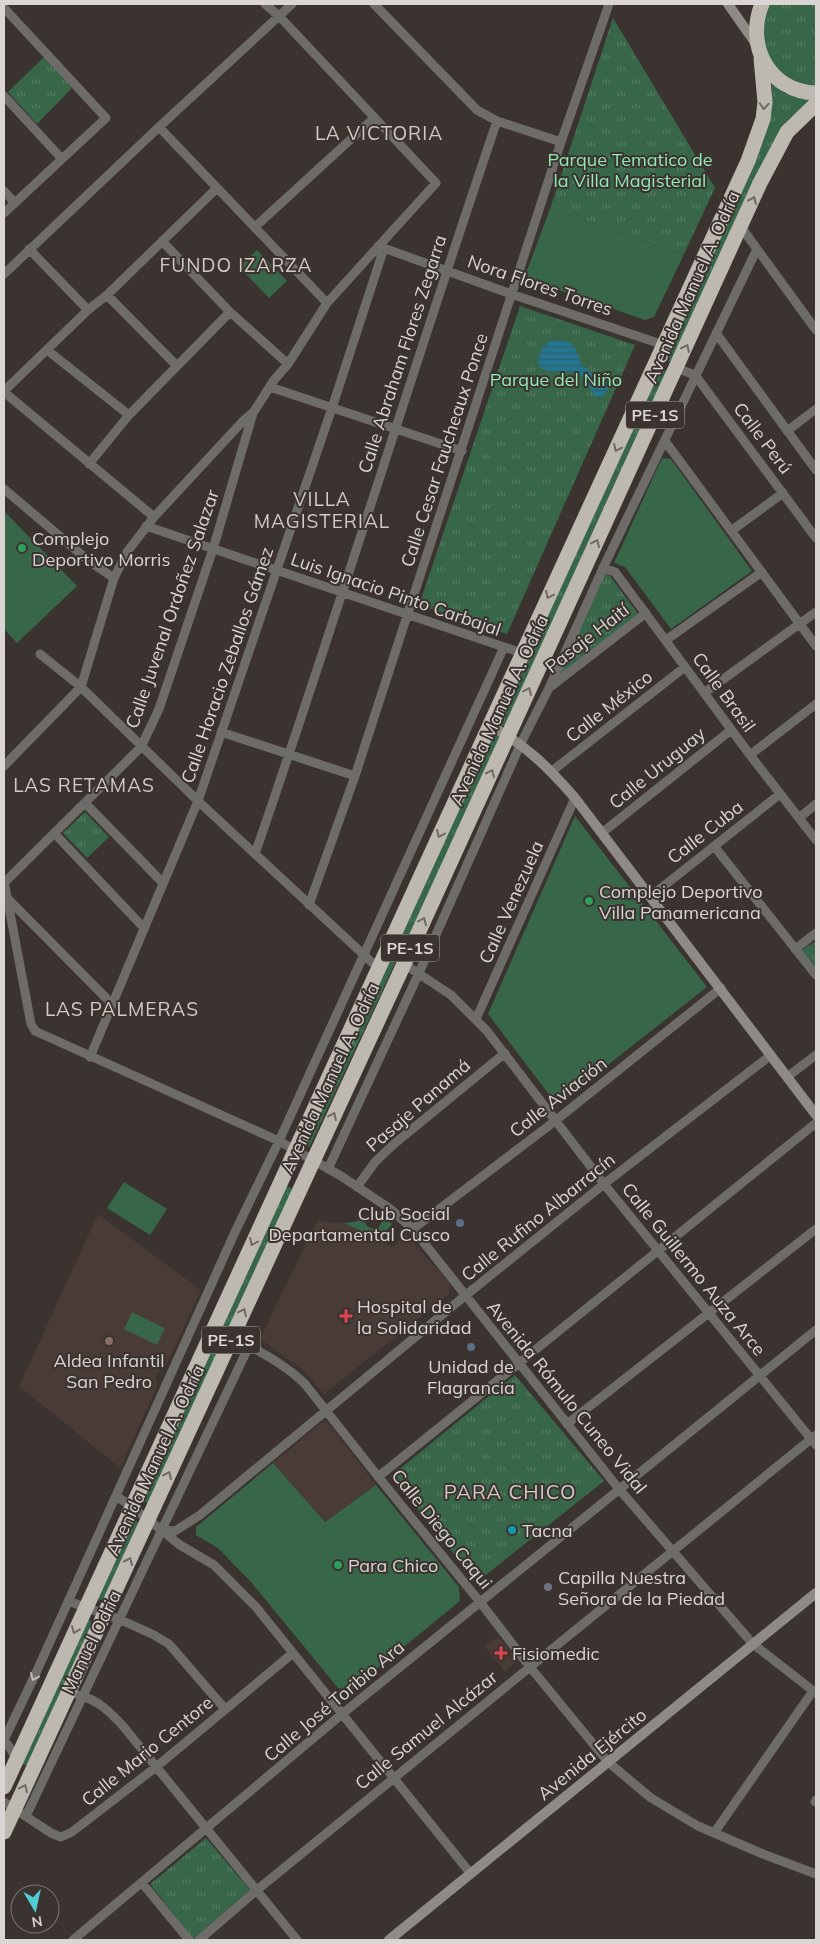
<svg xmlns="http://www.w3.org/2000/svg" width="820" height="1944" font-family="Mulish,sans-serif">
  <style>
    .built { fill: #493b35 }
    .grass { fill: url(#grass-tufts) }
    .pitch { fill: #386649 }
    .water { fill: url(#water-rules) }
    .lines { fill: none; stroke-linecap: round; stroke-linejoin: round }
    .street { stroke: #6e6c69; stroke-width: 9 }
    .secondary { stroke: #8e8b86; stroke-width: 10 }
    .highway { stroke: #bdb8b0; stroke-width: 15 }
    .oneway { stroke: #6f6863 }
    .oneway2 { stroke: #bfbbb8 }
    .leisure-dot { fill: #2e9e5b; stroke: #3b3330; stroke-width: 2 }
    .service-dot { fill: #5c6f8a; stroke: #3b3330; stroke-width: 2 }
    .health-dot { fill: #e0444e; stroke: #3b3330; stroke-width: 2 }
    .education-dot { fill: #8d6e63; stroke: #3b3330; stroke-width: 2 }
    .culture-dot { fill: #0f9aa8; stroke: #3b3330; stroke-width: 2 }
    .worship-dot { fill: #6b7280; stroke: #3b3330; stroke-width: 2 }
    .labels { text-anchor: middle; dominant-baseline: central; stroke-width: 4; stroke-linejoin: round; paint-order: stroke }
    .shield { fill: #3b3330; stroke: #aaa4a2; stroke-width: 1 }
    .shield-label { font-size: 16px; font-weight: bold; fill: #dad5d3 }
    .park-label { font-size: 18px; fill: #91e8b0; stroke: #3b3330 }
    .street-label { font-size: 18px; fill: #dad5d3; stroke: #3b3330 }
    .poi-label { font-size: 18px; fill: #dad5d3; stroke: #3b3330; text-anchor: start }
    .neighbourhood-label { font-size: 19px; letter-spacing: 1px; fill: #d3c9c5; stroke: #3b3330 }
    .quarter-label { font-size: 20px; letter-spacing: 1px; fill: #d3c9c5; stroke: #3b3330 }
  </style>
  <defs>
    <pattern id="grass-tufts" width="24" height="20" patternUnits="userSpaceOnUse" patternTransform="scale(1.25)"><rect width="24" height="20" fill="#386649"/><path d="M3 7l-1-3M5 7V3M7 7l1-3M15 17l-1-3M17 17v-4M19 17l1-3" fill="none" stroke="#547b62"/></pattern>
    <pattern id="water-rules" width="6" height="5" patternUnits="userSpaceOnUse" patternTransform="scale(1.25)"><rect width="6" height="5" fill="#247690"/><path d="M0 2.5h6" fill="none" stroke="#315e6c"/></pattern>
  </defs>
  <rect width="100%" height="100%" fill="#3b3330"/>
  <!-- built -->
  <path class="built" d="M98,1214L201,1290L167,1364L162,1365L156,1377L158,1385L120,1468L19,1386Z
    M318,1219L325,1222L344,1223L393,1247L405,1234L450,1283L449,1294L324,1394L303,1370L260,1339Z
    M322,1422L328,1423L376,1485L325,1522L273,1463Z
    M498,1636L516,1658V1662L505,1672L485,1647Z"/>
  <!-- grass -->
  <path class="grass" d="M767,4H816V88L794,83L775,70L761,40Z
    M613,18L715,188L684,254L550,209Z
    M44,57L72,88L37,124L8,92Z
    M772,83L784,93L812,100L789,119L781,131L673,360L667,362L665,360L763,142L772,108Z
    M520,306L635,345L507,634L419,605Z
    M662,369L667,372L505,726H502L499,723L658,371Z
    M607,574L610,576L638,614L557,677L604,575Z
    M492,733H497L501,738L408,938L403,942L399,939Z
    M85,812L109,837L87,858L63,833Z
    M816,941V967L801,950Z
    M395,952L398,953V957L310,1146L307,1147L304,1145L392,953Z
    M289,1187L294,1190L151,1501L147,1503L142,1500L283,1188Z
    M384,1218L392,1224C378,1244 362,1231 344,1223L355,1222L362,1219L368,1227L374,1229L379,1227Z
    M515,1375L604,1481L477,1582L391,1476Z
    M131,1520L137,1521L138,1524L104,1599L101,1600L96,1598Z
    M85,1619L91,1621L92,1624L29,1766L22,1764Z
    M206,1838L250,1890L193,1939L150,1884Z"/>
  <!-- pitch -->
  <path class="pitch" d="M550,209L684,254L654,317L645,320L530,280L526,273Z
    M257,250L287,281L269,298L239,267Z
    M662,458L671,459L752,571L671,629L625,567L614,563Z
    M4,511L77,586L17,643L4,629Z
    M575,816L707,987L557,1105L488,1014Z
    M124,1182L167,1209L150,1235L107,1208Z
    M132,1312L165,1328L157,1345L124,1329Z
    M273,1463L325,1522L376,1485L459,1587L460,1601L351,1690L338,1688L251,1582L218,1548L196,1535V1527Z"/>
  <!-- water -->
  <path class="water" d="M561,340C580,344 575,352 582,366L596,375L609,379C611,389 608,391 601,397H596C591,392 590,385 585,380C570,365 556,377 539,367C537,356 541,349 549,341Z"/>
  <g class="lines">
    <!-- street -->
    <path class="street" d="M374,4L477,110L497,121L561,142
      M4,8L106,118L4,213
      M4,96L62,159
      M159,127L327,303L436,183L279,16L265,4
      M4,191L15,203
      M255,227L374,118
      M741,227L816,330
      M162,241L230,312L288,364
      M378,246L511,294L664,345
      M29,249L88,310
      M4,274L159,127L292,4
      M107,295L176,365
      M716,333L816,470
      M47,350L129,415
      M676,368L695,375L816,538
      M270,387L462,451
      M4,391L88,310L107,295L217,188
      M4,392L154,517
      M787,431L816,409
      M665,441L816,646
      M89,464L129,415L230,312
      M4,489L89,561L114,578
      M146,526L522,653
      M731,531L783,493
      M603,568L615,572L750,755L816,840
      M666,640L762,572
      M40,654L81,687L198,801L378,968
      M549,688L646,613
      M704,693L816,612
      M221,732L355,776
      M750,755L816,704
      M4,766L81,687L114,578L127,552L154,517L243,421L252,413
      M552,771L685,667
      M85,803L163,883
      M799,818L816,804
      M603,832L731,730
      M55,834L144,928
      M714,846L816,975
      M255,854C339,611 414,365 497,121
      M4,881L31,1024L35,1031L279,1141L341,1176L389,1208L413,1229L619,1489L753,1644L816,1693
      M4,883L141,747L159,709L213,549L253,413L274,380L288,364L327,303
      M651,896L780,794
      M7,898L112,1004
      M309,905L355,776L561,142L609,4
      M795,949L816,933
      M404,964L451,995L487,1031L604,1184L816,1445
      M476,1019L575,798
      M90,1057L198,801L332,408L384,248
      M787,1077L816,1055
      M328,1169L419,973L521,743L549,688L603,568L757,249
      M357,1187L375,1162L394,1144L505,1053
      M413,1229L555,1121L721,988
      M232,1336C258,1351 284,1363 305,1384L380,1479L480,1602L530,1667L608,1762L651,1798L698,1826L763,1854L816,1874
      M567,1424L816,1229
      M378,1477L816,1123
      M116,1496L131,1506L180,1545L214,1565L256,1607L471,1874
      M162,1530L175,1531L200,1515L466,1295L604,1184L771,1055
      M68,1601L121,1620L154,1635L169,1644L225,1709
      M78,1695C97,1699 110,1712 123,1726L297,1940
      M17,1758L4,1740L35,1675L235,1232L279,1141L504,647
      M4,1802L51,1833L61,1837L72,1832L156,1767L293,1653
      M815,1802L816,1800
      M26,1816C101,1660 175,1503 249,1346
      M714,1833L813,1691
      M142,1883L189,1940
      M73,1940L342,1714L816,1330
      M199,1940L257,1890L530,1667L816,1435"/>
    <!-- secondary -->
    <path class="secondary" d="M728,4L756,44
      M489,725C526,745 548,767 575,798L816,1115
      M389,1940L816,1593"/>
    <!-- highway -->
    <path class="highway" d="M762,4C745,45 769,92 816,93
      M4,1787L748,161L763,119L765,102L761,58
      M4,1832L404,964L760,183L787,132L816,104"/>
  </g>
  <!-- one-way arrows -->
  <defs><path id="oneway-chevron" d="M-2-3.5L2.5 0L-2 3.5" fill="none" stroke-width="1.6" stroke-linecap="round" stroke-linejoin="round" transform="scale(1.25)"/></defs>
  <g class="oneway">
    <use href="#oneway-chevron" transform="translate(764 106) rotate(94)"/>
    <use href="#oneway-chevron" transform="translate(753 200) rotate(-67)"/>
    <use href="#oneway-chevron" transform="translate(686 348) rotate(-65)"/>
    <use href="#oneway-chevron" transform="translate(617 448) rotate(115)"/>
    <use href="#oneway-chevron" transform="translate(596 543) rotate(-65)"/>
    <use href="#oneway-chevron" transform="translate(549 595) rotate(115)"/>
    <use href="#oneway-chevron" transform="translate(528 691) rotate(-65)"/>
    <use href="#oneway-chevron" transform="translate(491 773) rotate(-65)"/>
    <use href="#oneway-chevron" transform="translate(440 834) rotate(115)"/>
    <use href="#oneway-chevron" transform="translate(423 921) rotate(-65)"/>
    <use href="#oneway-chevron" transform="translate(333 1116) rotate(-65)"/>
    <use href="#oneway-chevron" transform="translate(253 1242) rotate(115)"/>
    <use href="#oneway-chevron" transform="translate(243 1312) rotate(-65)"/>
    <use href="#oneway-chevron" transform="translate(168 1475) rotate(-65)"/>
    <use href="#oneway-chevron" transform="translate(129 1561) rotate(-66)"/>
    <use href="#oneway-chevron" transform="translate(75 1630) rotate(114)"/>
    <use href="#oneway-chevron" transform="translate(24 1788) rotate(-65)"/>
  </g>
  <use class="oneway2" href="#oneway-chevron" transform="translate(34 1677) rotate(115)"/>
  <!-- markers -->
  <g class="leisure-dot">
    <circle cx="22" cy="548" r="5"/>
    <circle cx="589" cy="901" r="5"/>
    <circle cx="338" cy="1565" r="5"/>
  </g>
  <g class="service-dot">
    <circle cx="460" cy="1223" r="5"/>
    <circle cx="471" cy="1347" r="5"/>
  </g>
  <g class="health-dot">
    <path d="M343.5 1308.5h5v5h5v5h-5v5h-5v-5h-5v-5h5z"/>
    <path d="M498.5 1645.5h5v5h5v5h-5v5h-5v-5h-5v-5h5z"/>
  </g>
  <circle class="education-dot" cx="109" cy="1341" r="5"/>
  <circle class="culture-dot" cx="512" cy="1530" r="5"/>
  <circle class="worship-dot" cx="548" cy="1587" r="5"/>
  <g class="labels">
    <!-- shield labels -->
    <g class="shield">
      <rect x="626" y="401.5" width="58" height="27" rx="4"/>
      <rect x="381" y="934.5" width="58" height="27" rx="4"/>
      <rect x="202" y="1326.5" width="58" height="27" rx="4"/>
    </g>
    <g class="shield-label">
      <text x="655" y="415">PE-1S</text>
      <text x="410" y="948">PE-1S</text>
      <text x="231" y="1340">PE-1S</text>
    </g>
    <!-- park labels -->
    <g class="park-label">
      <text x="630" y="159">Parque Tematico de<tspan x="630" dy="21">la Villa Magisterial</tspan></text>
      <text x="556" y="379">Parque del Niño</text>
    </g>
    <!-- street labels -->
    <g class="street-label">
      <text transform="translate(540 285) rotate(19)">Nora Flores Torres</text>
      <text transform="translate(692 287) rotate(-66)">Avenida Manuel A. Odría</text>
      <text transform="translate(402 354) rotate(-72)">Calle Abraham Flores Zegarra</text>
      <text transform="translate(763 438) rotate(53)">Calle Perú</text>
      <text transform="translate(444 450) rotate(-72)">Calle Cesar Faucheaux Ponce</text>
      <text transform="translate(396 594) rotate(19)">Luis Ignacio Pinto Carbajal</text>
      <text transform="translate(172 609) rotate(-71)">Calle Juvenal Ordoñez Salazar</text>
      <text transform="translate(587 638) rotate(-38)">Pasaje Haití</text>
      <text transform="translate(227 665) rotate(-71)">Calle Horacio Zeballos Gámez</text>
      <text transform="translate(724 692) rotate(54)">Calle Brasil</text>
      <text transform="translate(609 706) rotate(-38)">Calle México</text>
      <text transform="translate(499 710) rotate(-65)">Avenida Manuel A. Odría</text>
      <text transform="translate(657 768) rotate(-39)">Calle Uruguay</text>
      <text transform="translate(705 832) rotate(-38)">Calle Cuba</text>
      <text transform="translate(511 902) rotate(-66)">Calle Venezuela</text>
      <text transform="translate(330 1078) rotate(-65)">Avenida Manuel A. Odría</text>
      <text transform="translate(558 1097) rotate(-38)">Calle Aviación</text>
      <text transform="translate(418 1105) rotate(-41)">Pasaje Panamá</text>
      <text transform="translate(538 1217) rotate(-39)">Calle Rufino Albarracín</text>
      <text transform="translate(694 1269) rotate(51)">Calle Guillermo Auza Arce</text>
      <text transform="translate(567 1397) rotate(51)">Avenida Rómulo Cuneo Vidal</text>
      <text transform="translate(155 1460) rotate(-65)">Avenida Manuel A. Odría</text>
      <text transform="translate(442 1529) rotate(51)">Calle Diego Caqui</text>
      <text transform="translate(91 1642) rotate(-64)">Manuel Odria</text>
      <text transform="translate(334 1701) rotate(-40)">Calle José Toribio Ara</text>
      <text transform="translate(426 1730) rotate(-39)">Calle Samuel Alcázar</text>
      <text transform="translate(147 1751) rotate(-39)">Calle Mario Centore</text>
      <text transform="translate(592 1754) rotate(-39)">Avenida Ejército</text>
    </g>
    <!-- poi labels -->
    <g class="poi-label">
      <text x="32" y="538">Complejo<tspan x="32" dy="21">Deportivo Morris</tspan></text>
      <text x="599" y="891">Complejo Deportivo<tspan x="599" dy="21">Villa Panamericana</tspan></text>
      <text x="450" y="1213" text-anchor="end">Club Social<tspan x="450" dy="21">Departamental Cusco</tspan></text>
      <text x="357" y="1306">Hospital de<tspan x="357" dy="21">la Solidaridad</tspan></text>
      <text x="109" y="1360" text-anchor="middle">Aldea Infantil<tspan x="109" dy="21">San Pedro</tspan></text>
      <text x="471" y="1366" text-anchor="middle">Unidad de<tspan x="471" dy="21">Flagrancia</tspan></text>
      <text x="522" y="1530">Tacna</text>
      <text x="348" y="1565">Para Chico</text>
      <text x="558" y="1577">Capilla Nuestra<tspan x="558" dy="21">Señora de la Piedad</tspan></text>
      <text x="512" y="1653">Fisiomedic</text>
    </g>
    <!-- neighbourhood labels -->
    <g class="neighbourhood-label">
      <text x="379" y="133">LA VICTORIA</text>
      <text x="236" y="265">FUNDO IZARZA</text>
      <text x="322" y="499">VILLA<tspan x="322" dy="22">MAGISTERIAL</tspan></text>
      <text x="84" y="785">LAS RETAMAS</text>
      <text x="122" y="1009">LAS PALMERAS</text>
    </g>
    <!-- quarter labels -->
    <g class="quarter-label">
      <text x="510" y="1491">PARA CHICO</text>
    </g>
  </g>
  <!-- border -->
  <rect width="820" height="1944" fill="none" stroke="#dad5d3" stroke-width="10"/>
  <!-- north arrow -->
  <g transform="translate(35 1909) rotate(171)"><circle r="24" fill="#3b3330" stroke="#7b7471"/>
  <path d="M0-4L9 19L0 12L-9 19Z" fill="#51ccd2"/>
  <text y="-8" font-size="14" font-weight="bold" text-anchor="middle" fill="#dad5d3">N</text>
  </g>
</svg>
